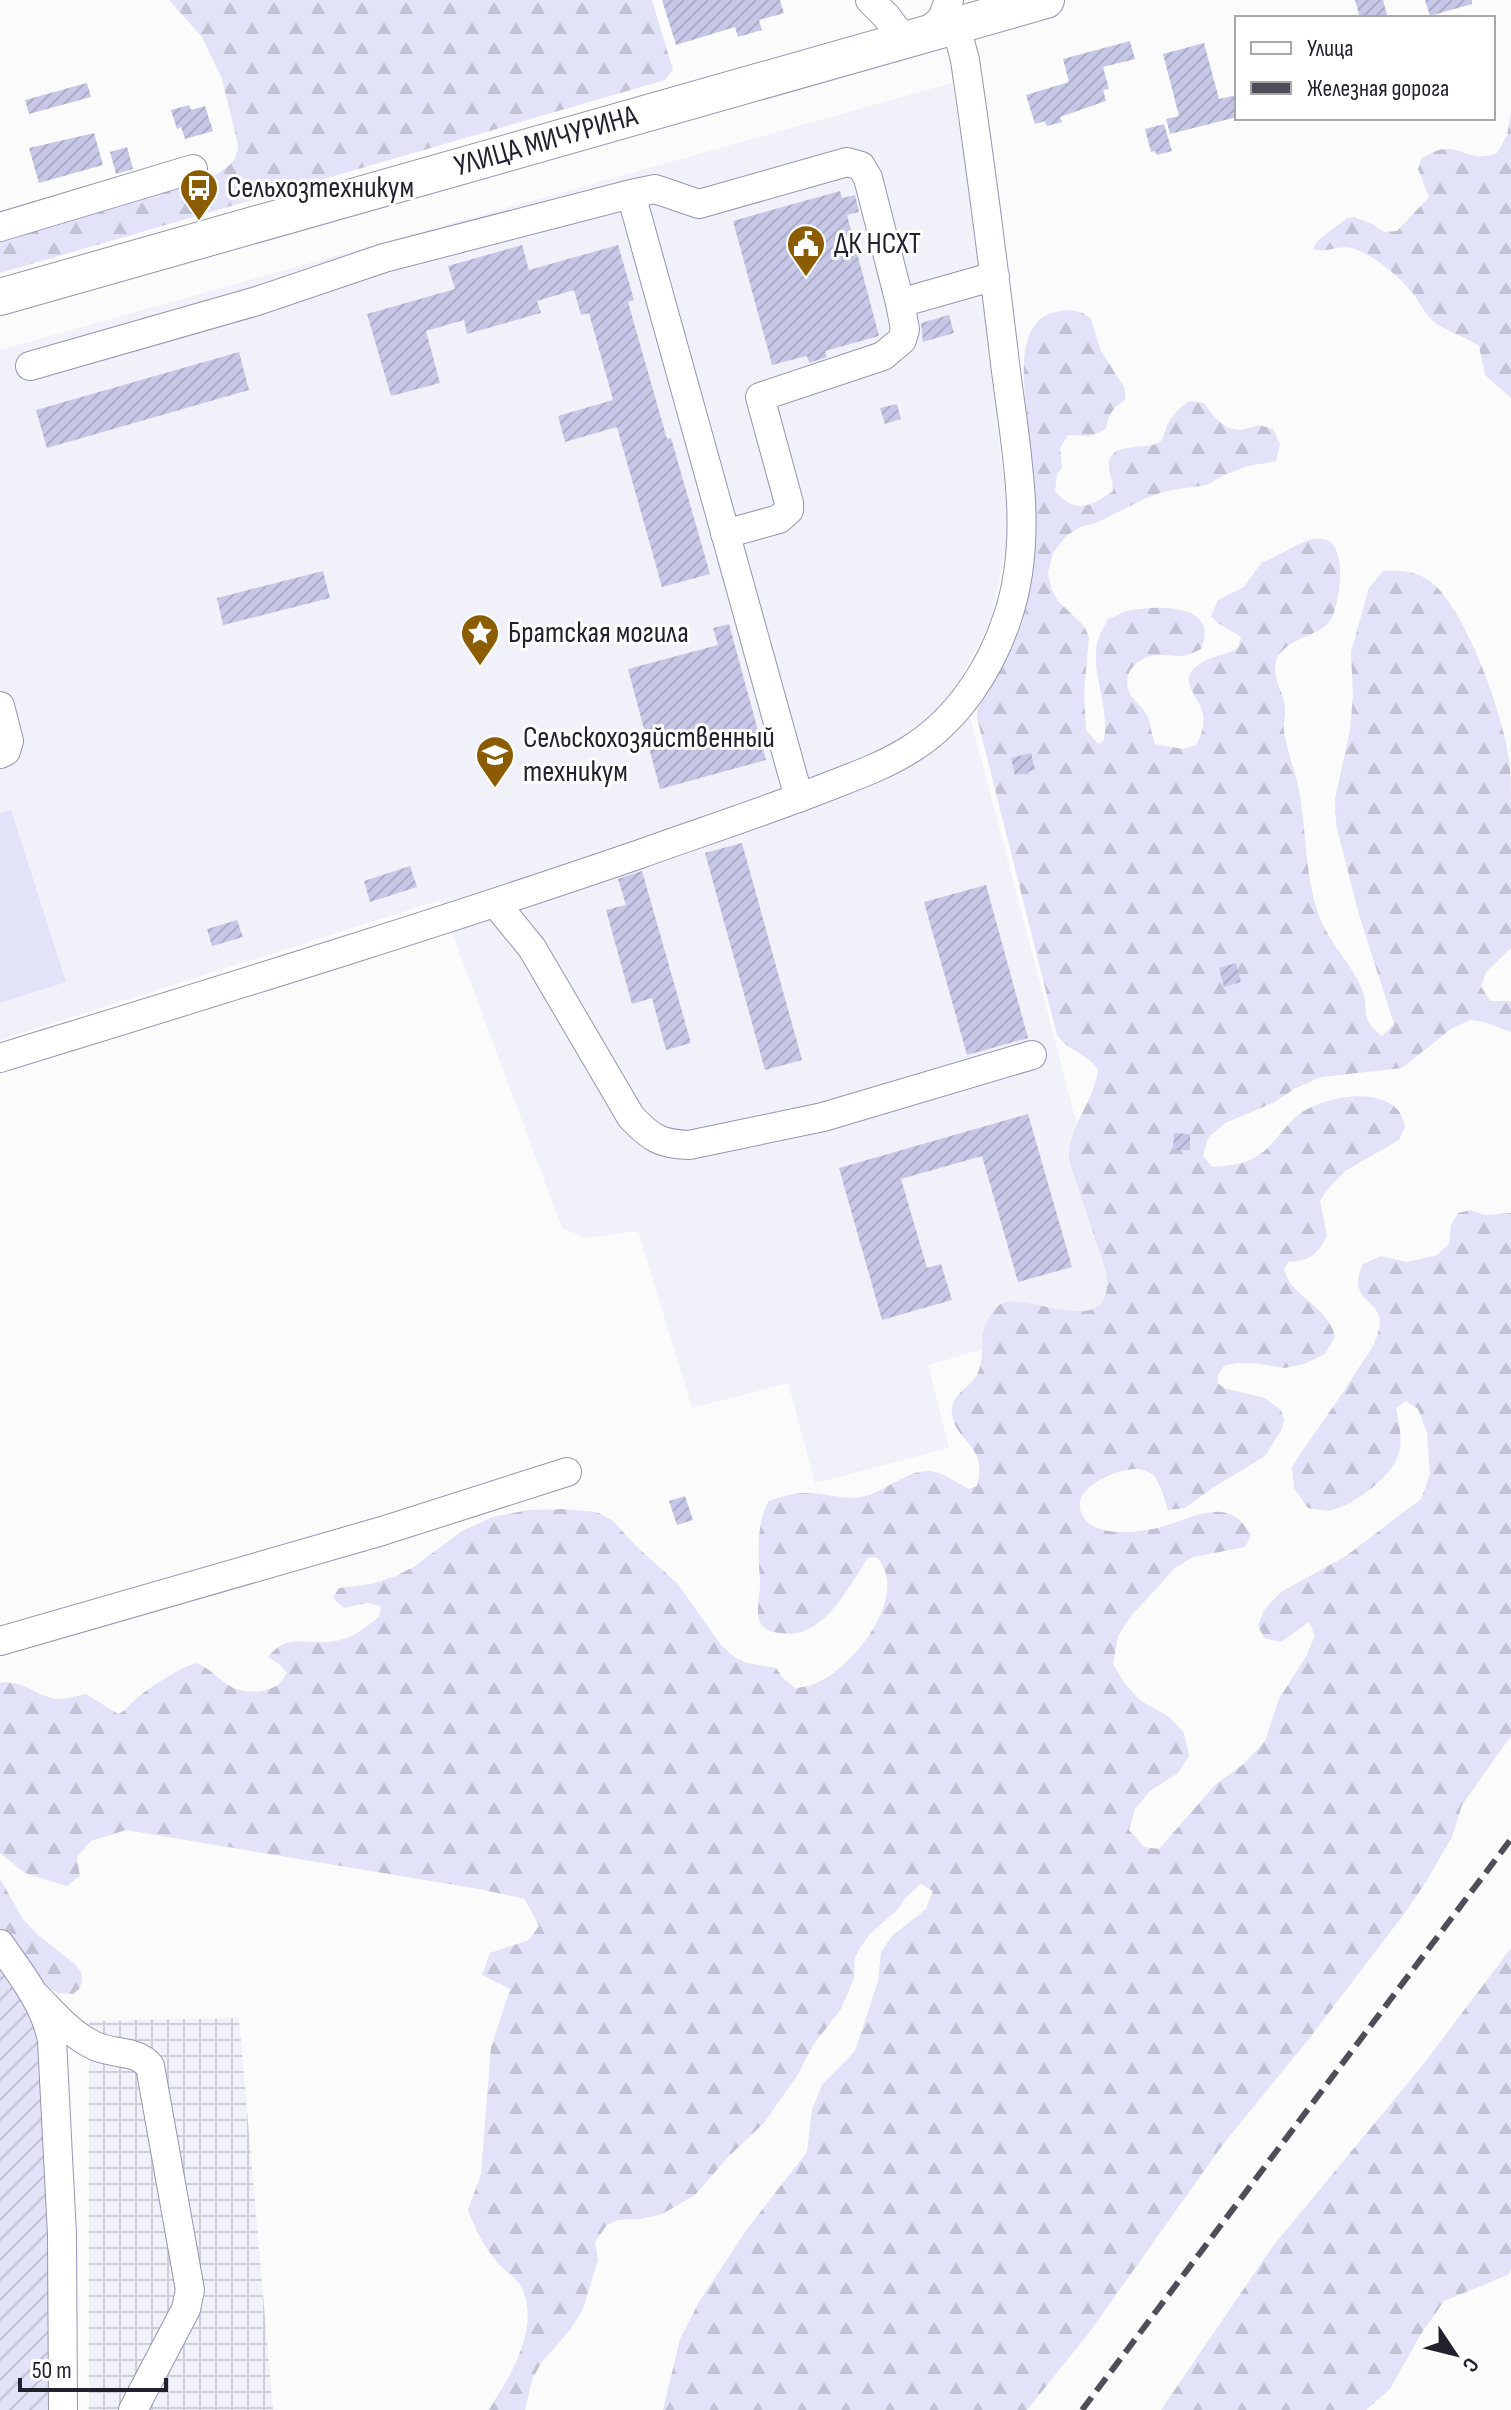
<svg xmlns="http://www.w3.org/2000/svg" width="1511" height="2410" font-family="'Sofia Sans Condensed',sans-serif">
  <style>
    .built { fill: #f0f1f9 }
    .industrial { fill: url(#industrial-grid) }
    .forest { fill: url(#forest-firs) }
    .garden { fill: url(#garden-furrows) }
    .pitch { fill: #e2e2f8 }
    .building { fill: url(#building-hatch) }
    .lines { fill: none; stroke-linecap: round; stroke-linejoin: round }
    .minor-casing { stroke: #9595b4; stroke-width: 30 }
    .major-casing { stroke: #9595b4; stroke-width: 38 }
    .minor { stroke: #fff; stroke-width: 28 }
    .major { stroke: #fff; stroke-width: 36 }
    .rail { stroke: #4e4e58; stroke-width: 6; stroke-dasharray: 16 8; stroke-linecap: butt }
    .labels { text-anchor: middle; dominant-baseline: central; stroke-width: 6; stroke-linejoin: round; paint-order: stroke }
    .street-label { font-size: 30px; fill: #22222f; stroke: #fff }
    .poi-label { font-size: 30px; fill: #22222f; stroke: #fff; text-anchor: start }
  </style>
  <defs>
    <pattern id="industrial-grid" width="8" height="8" patternUnits="userSpaceOnUse" patternTransform="scale(2)"><rect width="8" height="8" fill="#f0f1f9"/><path d="M0 4h8M4 0v8" fill="none" stroke="#ceced6"/></pattern>
    <pattern id="forest-firs" width="22" height="20" patternUnits="userSpaceOnUse" patternTransform="scale(2)"><rect width="22" height="20" fill="#e2e2f8"/><path d="M5 1l3.5 6h-7zM16 11l3.5 6h-7z" fill="#c2c2d5"/></pattern>
    <pattern id="garden-furrows" width="10" height="10" patternUnits="userSpaceOnUse" patternTransform="scale(2)"><rect width="10" height="10" fill="#e2e2f8"/><path d="M-1 1l2-2M0 10L10 0M9 11l2-2" fill="none" stroke="#c2c2d5"/></pattern>
    <pattern id="building-hatch" width="6" height="6" patternUnits="userSpaceOnUse" patternTransform="scale(2)"><rect width="6" height="6" fill="#c7c8e8"/><path d="M-1 1l2-2M0 6l6-6M5 7l2-2" fill="none" stroke="#abacc7"/></pattern>
  </defs>
  <rect width="100%" height="100%" fill="#fbfbfb"/>
  <!-- built -->
  <path class="built" d="M952,83L973,211L1009,530L991,622L960,678L1125,1308L928,1365L949,1448L815,1483L788,1383L692,1408L638,1231L586,1238L562,1228L440,900L0,1040V350Z"/>
  <!-- industrial -->
  <path class="industrial" d="M239,2018L273,2410H89V2021Z"/>
  <!-- forest -->
  <path class="forest" d="M169,0H652L673,70L665,80L0,273V241L217,174C230,166 237,161 238,145L222,79L202,37Z
    M1511,113V398L1485,375L1479,346C1464,335 1444,332 1431,319C1422,310 1418,298 1409,289C1394,272 1375,257 1355,249C1340,243 1328,254 1313,249L1317,241L1347,218L1354,217L1372,224L1384,232L1397,231L1429,197L1418,169L1422,158C1429,154 1438,149 1446,149C1466,148 1470,163 1497,153L1507,135Z
    M1071,310L1083,313L1091,319L1100,349L1125,389V400C1113,408 1108,414 1106,429L1091,436L1068,435L1060,448L1062,467L1057,475L1055,491C1074,514 1091,507 1113,491C1113,480 1109,475 1109,466C1107,440 1151,451 1161,441C1164,437 1165,429 1168,424C1173,414 1181,407 1189,401L1204,403L1215,418L1228,428L1241,430L1260,425L1273,429L1280,444L1276,461L1248,466L1224,475L1207,485L1166,491L1144,499L1096,523L1080,527L1066,536L1053,553L1048,573L1051,588L1058,601L1084,626L1089,637L1084,693L1086,730L1098,744L1104,740C1110,708 1091,675 1097,643C1099,635 1104,627 1108,619C1116,616 1124,611 1132,610C1160,605 1220,604 1201,649C1177,661 1181,654 1158,655C1138,656 1120,673 1130,694C1135,703 1146,709 1149,720C1151,728 1152,736 1155,744L1183,749L1196,745C1201,736 1205,726 1203,715C1199,694 1173,679 1203,662C1214,655 1227,655 1238,648L1241,637L1218,623L1211,616L1218,600L1244,587L1262,562C1280,557 1312,530 1329,541C1347,552 1340,605 1330,621C1316,640 1273,638 1275,672C1276,683 1284,695 1285,707C1286,715 1283,723 1284,731C1287,753 1297,774 1300,796C1307,838 1305,881 1321,921C1332,946 1352,965 1362,989C1370,1012 1358,1017 1382,1036L1394,1024L1360,918L1336,825L1335,799L1350,730L1353,696L1351,652L1369,588L1383,571C1398,570 1417,571 1430,581C1467,610 1504,717 1510,764C1511,786 1511,809 1511,831C1511,870 1511,909 1511,948L1486,972L1481,986L1490,1001H1511V1032L1484,1022L1470,1020L1451,1029L1402,1068L1321,1077L1294,1089L1275,1102L1225,1123L1208,1138L1203,1155L1212,1167C1227,1166 1241,1165 1254,1158C1275,1147 1284,1123 1304,1111C1329,1097 1376,1087 1398,1110C1402,1115 1404,1121 1405,1127L1399,1140L1345,1171L1328,1189L1320,1201L1327,1236C1316,1256 1311,1260 1288,1262L1284,1269C1290,1297 1326,1303 1335,1336L1325,1354L1304,1364L1285,1368L1253,1363H1236L1224,1366L1218,1374V1383L1224,1388L1265,1398L1281,1410L1284,1419L1282,1429L1265,1456L1214,1487L1185,1508L1168,1510L1162,1491L1154,1475C1149,1473 1142,1469 1137,1469C1117,1468 1071,1488 1081,1512C1085,1523 1093,1527 1104,1530C1121,1534 1136,1532 1153,1529C1188,1522 1229,1490 1251,1536L1245,1547L1193,1557L1175,1568L1132,1615L1118,1636L1113,1664L1125,1684L1141,1701L1168,1716L1184,1733L1189,1756L1178,1773L1150,1791L1135,1809L1129,1830L1144,1847L1159,1849L1216,1784L1245,1763L1265,1741L1279,1699L1307,1655L1315,1635L1309,1622L1281,1642L1264,1638L1258,1626L1264,1610L1281,1592L1346,1556L1421,1499L1430,1474L1427,1432L1418,1409L1406,1401L1396,1408C1399,1424 1404,1442 1397,1458C1389,1479 1355,1503 1333,1510C1326,1512 1316,1509 1308,1508L1294,1488L1292,1467C1311,1437 1333,1409 1352,1378C1362,1362 1375,1348 1379,1329C1387,1299 1344,1304 1363,1264L1381,1256L1407,1262L1437,1255L1449,1244L1451,1225L1458,1213L1470,1210L1485,1215L1511,1213V1736L1462,1805L1452,1837L1426,1882L1404,1914L1308,2040L1224,2143L1088,2334L1027,2410H663L680,2339L699,2302L747,2229L807,2152L812,2110L822,2085L855,2051L878,1981L881,1952L892,1936L926,1909L933,1891L921,1884L906,1897L897,1910L870,1934L860,1948L855,1958L854,1978L841,2009L814,2044L798,2074L764,2123L728,2157L695,2195L662,2214L641,2219L618,2220L607,2225L595,2242L598,2260L583,2309L570,2330L541,2363L532,2380L525,2410H488C510,2379 543,2323 520,2285C515,2277 505,2271 498,2263C484,2247 476,2230 468,2210L481,2174L491,2047L510,1989L482,1975L490,1953L529,1940L539,1926L525,1899L479,1889L126,1830L91,1841L77,1857L80,1876L67,1886L25,1873L0,1853V1683C24,1680 31,1693 52,1698C61,1701 76,1696 86,1694L118,1714C126,1711 127,1707 133,1702C147,1688 177,1670 195,1663C210,1668 216,1677 228,1685C242,1694 266,1694 279,1684C280,1683 286,1674 287,1673L279,1664L268,1657C289,1630 312,1648 340,1640C355,1637 367,1626 379,1617L381,1606L367,1603L344,1608L333,1598L339,1588L371,1584L396,1576L415,1566L462,1531L493,1517L528,1510L564,1509L597,1512L612,1520L637,1547L678,1584L720,1644L734,1657L747,1663L776,1668L783,1678L795,1688C801,1687 808,1687 814,1684C851,1671 913,1594 876,1557L868,1558C848,1587 823,1641 780,1633C772,1632 764,1630 760,1622C755,1610 761,1592 760,1579C758,1555 756,1523 769,1501C781,1497 792,1493 805,1493C824,1492 842,1500 861,1497C885,1493 905,1470 930,1471C943,1472 957,1483 969,1489L977,1486C988,1444 957,1444 952,1415C949,1395 969,1389 977,1375C988,1354 974,1328 998,1306C1021,1285 1118,1350 1106,1271L1069,1160C1068,1126 1094,1102 1098,1070C1086,1052 1067,1050 1057,1035L977,718C976,696 998,673 1009,653C1015,643 1019,630 1023,619C1033,583 1030,546 1030,509C1030,488 1031,468 1030,447C1029,414 1014,355 1034,326C1043,313 1057,311 1071,310Z
    M0,1879L23,1919L37,1934L76,1965L81,1972L82,1982L79,1989L73,1994L58,1993L41,1984L0,1931Z
    M1511,1948V2268L1508,2275L1444,2301L1421,2334L1390,2389L1366,2410H1161L1273,2246L1422,2066Z"/>
  <!-- garden -->
  <path class="garden" d="M0,1952L46,2026L57,2410H0Z"/>
  <!-- pitch -->
  <path class="pitch" d="M11,810L66,982L0,1003V813Z"/>
  <!-- building -->
  <path class="building" d="M662,0H780L784,13L759,20L762,30L738,37L735,27L676,45Z
    M1355,0H1383L1388,18H1360Z
    M1425,0H1472V4L1430,16Z
    M1130,41L1135,59L1103,67L1109,89L1103,90L1106,101L1060,117L1062,122L1047,126L1045,121L1035,124L1026,95L1069,82L1063,59Z
    M1204,43L1219,99L1237,95V117L1170,134L1166,119L1179,116L1163,54Z
    M87,83L91,97L29,114L25,100Z
    M189,105L191,110L205,106L213,131L185,139L181,127L177,129L171,110Z
    M1164,124L1172,151L1157,155L1155,151L1151,152L1145,129Z
    M94,133L103,165L39,183L29,148Z
    M127,147L133,169L116,174L110,152Z
    M840,191L842,198L855,195L859,212L847,215L879,336L825,351L827,357L809,363L807,356L772,365L733,221Z
    M522,245L529,270L618,245L634,300L628,302L667,439L671,438L710,574L662,587L617,427L565,442L558,416L613,400L589,313L581,315L574,290L537,301L541,313L467,334L464,320L426,331L440,383L391,396L367,314L455,289L448,266Z
    M949,315L954,333L923,342L921,323Z
    M239,352L249,390L47,448L36,410Z
    M897,404L901,419L885,424L880,408Z
    M323,571L330,598L223,625L217,598Z
    M729,624L766,760L660,789L628,669L718,645L713,628Z
    M1031,753L1035,770L1015,775L1011,758Z
    M742,843L802,1060L765,1070L705,853Z
    M410,866L417,887L370,902L364,881Z
    M642,871L691,1043L666,1050L652,998L632,1004L606,910L626,905L618,879Z
    M986,885L1028,1038L967,1055L924,902Z
    M237,920L243,937L212,946L207,929Z
    M1236,963L1241,982L1224,987L1219,968Z
    M1028,1114L1072,1267L1018,1282L982,1156L901,1179L927,1268L941,1264L952,1300L882,1320L839,1168Z
    M1174,1133L1190,1134V1150H1173Z
    M685,1496L693,1520L677,1525L669,1501Z"/>
  <g class="lines">
    <!-- minor casing -->
    <g class="minor-casing">
      <path id="minor" d="M870,0L886,16L904,40
        M923,35L942,19L949,0
        M631,194L799,798
        M0,227L193,169
        M900,303L995,276
        M30,366L257,301L384,258L631,194L655,189L699,204L847,162L861,166L868,178L900,303L905,329L902,340L883,356L760,397L789,503V510L779,519L725,534
        M0,706L9,741L6,751L0,754
        M496,904L532,948L631,1117C651,1138 660,1144 689,1145L823,1117L1032,1055
        M0,1058C214,992 428,927 640,854C704,831 769,810 832,785C858,775 885,765 909,750C957,721 991,669 1008,616C1035,535 1015,446 1005,363C993,262 980,161 965,60L956,26
        M0,1641L382,1531L567,1472
        M0,1944C21,1975 44,2002 52,2040L62,2235L63,2410
        M36,1996C53,2013 70,2034 93,2045C112,2055 136,2049 150,2066L190,2290L186,2309L133,2410"/>
    </g>
    <!-- major casing -->
    <g class="major-casing">
      <path id="major" d="M0,297L1046,0"/>
    </g>
    <!-- minor -->
    <use href="#minor" class="minor"/>
    <!-- major -->
    <use href="#major" class="major"/>
    <!-- rail -->
    <path class="rail" d="M1082,2410L1511,1839"/>
  </g>
  <!-- icons -->
  <defs>
    <g id="bus-pin" transform="scale(2)"><path d="M0 17L-7.5 6A9.5 9.5 0 1 1 7.5 6Z" fill="#8b5c02" stroke="#fff"/><path d="M-5-6H5V4H4V6H2V4H-2V6H-4V4H-5ZM-3.5-4V0h7V-4ZM-3.5 1.2v1.5H-2V1.2ZM2 1.2v1.5H3.5V1.2Z" fill="#fff"/></g>
    <g id="civic-pin" transform="scale(2)"><path d="M0 17L-7.5 6A9.5 9.5 0 1 1 7.5 6Z" fill="#8b5c02" stroke="#fff"/><path d="M-.6-6.5H3V-4.5H.6V-3L4-1V1h2V6H-6V1h2V-1L-.6-3ZM-1.2 2.5V6h2.4V2.5Z" fill="#fff"/></g>
    <g id="sight-pin" transform="scale(2)"><path d="M0 17L-7.5 6A9.5 9.5 0 1 1 7.5 6Z" fill="#8b5c02" stroke="#fff"/><path d="M0-6L1.8-2.2L6-1.7L2.9 1.2L3.7 5.4L0 3.3L-3.7 5.4L-2.9 1.2L-6-1.7L-1.8-2.2Z" fill="#fff"/></g>
    <g id="university-pin" transform="scale(2)"><path d="M0 17L-7.5 6A9.5 9.5 0 1 1 7.5 6Z" fill="#8b5c02" stroke="#fff"/><path d="M0-5L7-2L0 1L-7-2ZM-4 1L0 2.5L4 1V4Q0 6-4 4Z" fill="#fff"/></g>
  </defs>
  <g fill-rule="evenodd">
    <use href="#bus-pin" x="199" y="188"/>
    <use href="#civic-pin" x="806" y="244"/>
    <use href="#sight-pin" x="480" y="633"/>
    <use href="#university-pin" x="495" y="755"/>
  </g>
  <g class="labels">
    <!-- street labels -->
    <g class="street-label">
      <text transform="translate(546 141) rotate(-16)">УЛИЦА МИЧУРИНА</text>
    </g>
    <!-- poi labels -->
    <g class="poi-label">
      <text x="227" y="188">Сельхозтехникум</text>
      <text x="834" y="244">ДК НСХТ</text>
      <text x="508" y="633">Братская могила</text>
      <text x="523" y="738">Сельскохозяйственный<tspan x="523" dy="34">техникум</tspan></text>
    </g>
  </g>
  <!-- legend -->
  <rect x="1235" y="16" width="260" height="104" fill="#ffffff" stroke="#a7a7ac" stroke-width="2"/>
  <rect x="1251" y="42" width="40" height="12" fill="#ffffff" stroke="#a7a7ac" stroke-width="2"/>
  <text x="1307" y="56" font-size="24" fill="#22222f">Улица</text>
  <rect x="1251" y="82" width="40" height="12" fill="#4e4e58" stroke="#a7a7ac" stroke-width="2"/>
  <text x="1307" y="96" font-size="24" fill="#22222f">Железная дорога</text>
  <!-- north arrow -->
  <g transform="translate(1455 2354) rotate(125)" stroke="#ffffff" stroke-width="6" paint-order="stroke">
  <path d="M0-6L14 30L0 20L-14 30Z" fill="#22222f"/>
  <text y="-12" font-size="22" font-weight="bold" text-anchor="middle" fill="#22222f">С</text>
  </g>
  <!-- scale -->
  <path d="M20 2378v12h146v-12" fill="none" stroke="#22222f" stroke-width="4"/>
  <text x="32" y="2378" font-size="24" fill="#22222f" stroke="#ffffff" stroke-width="6" paint-order="stroke">50 m</text>
</svg>
